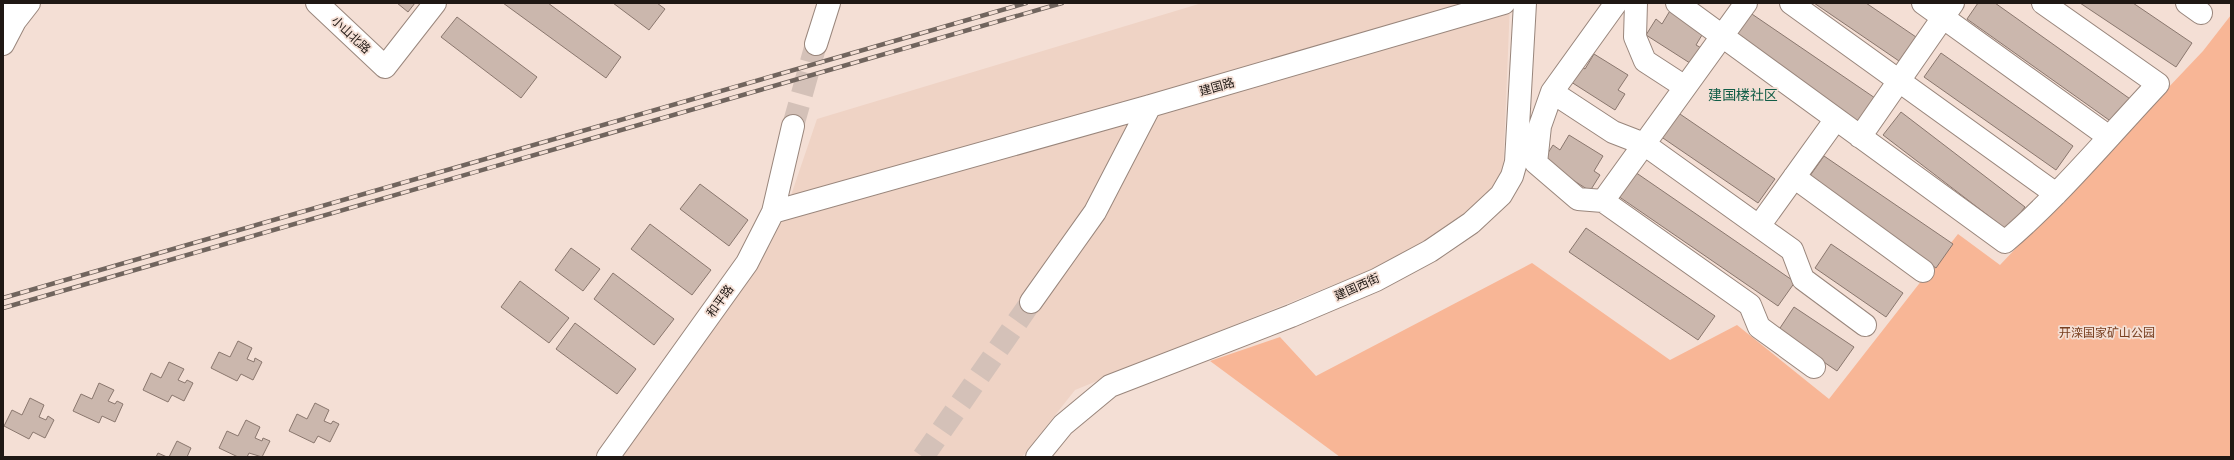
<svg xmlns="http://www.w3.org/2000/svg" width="2234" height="460" font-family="Arial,'Noto Sans SC',sans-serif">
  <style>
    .built { fill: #efd3c5 }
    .green { fill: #f8b696 }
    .building { fill: #cbb7ad; stroke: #8a776e }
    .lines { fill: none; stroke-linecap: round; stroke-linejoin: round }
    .minor-tunnel { stroke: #d4c1b8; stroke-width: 22; stroke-dasharray: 22 11; stroke-linecap: butt }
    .minor-casing { stroke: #99867c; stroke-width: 24 }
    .major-casing { stroke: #99867c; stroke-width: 24 }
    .minor { stroke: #fff; stroke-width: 22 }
    .major { stroke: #fff; stroke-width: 22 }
    .rail-casing { stroke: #71655e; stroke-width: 4.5 }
    .rail { stroke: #f4dfd5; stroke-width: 3; stroke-dasharray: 9; stroke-linecap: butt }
    .labels { text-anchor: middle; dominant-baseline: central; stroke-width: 3.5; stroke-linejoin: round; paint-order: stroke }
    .street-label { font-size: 12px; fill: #1f1814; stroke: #f4dfd5 }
    .park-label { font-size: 12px; fill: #773e1f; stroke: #f4dfd5 }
    .quarter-label { font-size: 14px; fill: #125d47; stroke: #f4dfd5 }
  </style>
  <rect width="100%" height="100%" fill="#f4dfd5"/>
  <!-- built -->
  <path class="built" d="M1202,3H1510L1503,174L1486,197L1414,252L1075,390L1022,457H619L770,245L785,213L817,119Z"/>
  <!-- green -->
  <path class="green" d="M2231,15V457H1340L1210,361L1280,337L1316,376L1532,263L1670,360L1737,325L1829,399L1958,234L2000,265L2203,51Z"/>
  <!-- building -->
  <path class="building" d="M397,3H415L408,12Z
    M503,3H548L621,57L606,78Z
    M613,3H657L665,9L649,30Z
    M1814,3H1866L1916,37L1899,61Z
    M1978,3H1995L2133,101L2116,125L1967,19Z
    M2080,3H2133L2192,43L2176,67Z
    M1671,9L1705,30L1696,45L1703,49L1693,65L1646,35L1656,19L1662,24Z
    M1746,10L1875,98L1859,122L1730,34Z
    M457,17L537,77L521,98L441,37Z
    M1941,53L2073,146L2056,170L1924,77Z
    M1594,54L1628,75L1618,90L1625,94L1615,110L1568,80L1578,64L1585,69Z
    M1677,112L1775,179L1758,203L1660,136Z
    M1901,112L2025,207L2007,230L1883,135Z
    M1569,135L1603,156L1594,171L1600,175L1590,191L1543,161L1553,145L1560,150Z
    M1824,156L1953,244L1936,268L1807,180Z
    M1635,172L1795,282L1778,306L1618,196Z
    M700,184L748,220L729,246L680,209Z
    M650,224L711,270L692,295L631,249Z
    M1586,228L1715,316L1698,340L1569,252Z
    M1831,244L1903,293L1886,317L1815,268Z
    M571,248L600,269L583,291L555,270Z
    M613,273L674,319L654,345L594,299Z
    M520,281L569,318L549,343L501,307Z
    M1794,307L1854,347L1837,371L1778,331Z
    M575,323L636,369L617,394L556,349Z
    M238,341L252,348L247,359L254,362L255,358L262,362L253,380L241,374L237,381L211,368L219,352L230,357Z
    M169,362L184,369L178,380L185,383L187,380L193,383L184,401L172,395L168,402L143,390L151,373L161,378Z
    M99,383L114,390L108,401L115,404L117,401L123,404L115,422L102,416L99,423L73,411L81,394L92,399Z
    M30,398L44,405L39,417L46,420L48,416L54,420L45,438L33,432L29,439L4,426L12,410L22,415Z
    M315,403L329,410L324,421L331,424L333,421L339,424L330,442L318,436L314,443L289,431L297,414L307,419Z
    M246,420L260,427L255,438L262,441L263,438L270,441L262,457L249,453L247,457H238L219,448L227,431L238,436Z
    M177,441L191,448L187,457H169Z
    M158,453L167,457H156Z"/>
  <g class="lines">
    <!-- minor-tunnel -->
    <path class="minor-tunnel" d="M793,126L816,44
      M923,457L1031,302"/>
    <!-- minor casing -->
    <g class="minor-casing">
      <path id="minor" d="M317,3L385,67L435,3
        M1616,3L1552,92L1540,126L1536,163L1578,199L1603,201L1750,305L1759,327L1814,367
        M1636,3L1635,37L1645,61L1685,87
        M1677,3L2005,242C2061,194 2108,137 2158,84L2043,3
        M1791,3L2056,194
        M1923,3L2109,137
        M2187,3L2201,13
        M3,44L15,21L29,3
        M816,44L829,3
        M1552,92L1613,132L1644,144L1792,250L1803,279L1865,325
        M1860,137L1953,3
        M1794,177L1923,271
        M1603,201L1746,3
        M773,212L1150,106L1504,3
        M1759,226L1836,119
        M1031,302L1095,212L1150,106
        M608,457L747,263L773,212L793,126
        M1037,457L1063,425L1110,386L1291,316L1376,280L1430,251L1471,223L1501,195L1512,176L1516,162L1525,3"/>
    </g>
    <!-- major casing -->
    <g class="major-casing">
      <path id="major" d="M3,29L14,3"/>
    </g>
    <!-- minor -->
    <use href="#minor" class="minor"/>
    <!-- major -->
    <use href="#major" class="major"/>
    <!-- rail casing -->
    <g class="rail-casing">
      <path id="rail" d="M3,298L1026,3
        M3,308L1062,3"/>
    </g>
    <!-- rail -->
    <use href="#rail" class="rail"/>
  </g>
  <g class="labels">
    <!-- street labels -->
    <g class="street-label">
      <text transform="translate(351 35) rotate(43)">小山北路</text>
      <text transform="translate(1217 87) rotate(-16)">建国路</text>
      <text transform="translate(1357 287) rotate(-24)">建国西街</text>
      <text transform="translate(720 301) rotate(-54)">和平路</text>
    </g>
    <!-- park labels -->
    <g class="park-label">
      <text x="2107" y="333">开滦国家矿山公园</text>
    </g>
    <!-- quarter labels -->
    <g class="quarter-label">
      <text x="1743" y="95">建国楼社区</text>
    </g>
  </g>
  <!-- border -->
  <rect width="2234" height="460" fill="none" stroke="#1f1814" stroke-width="8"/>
</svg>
